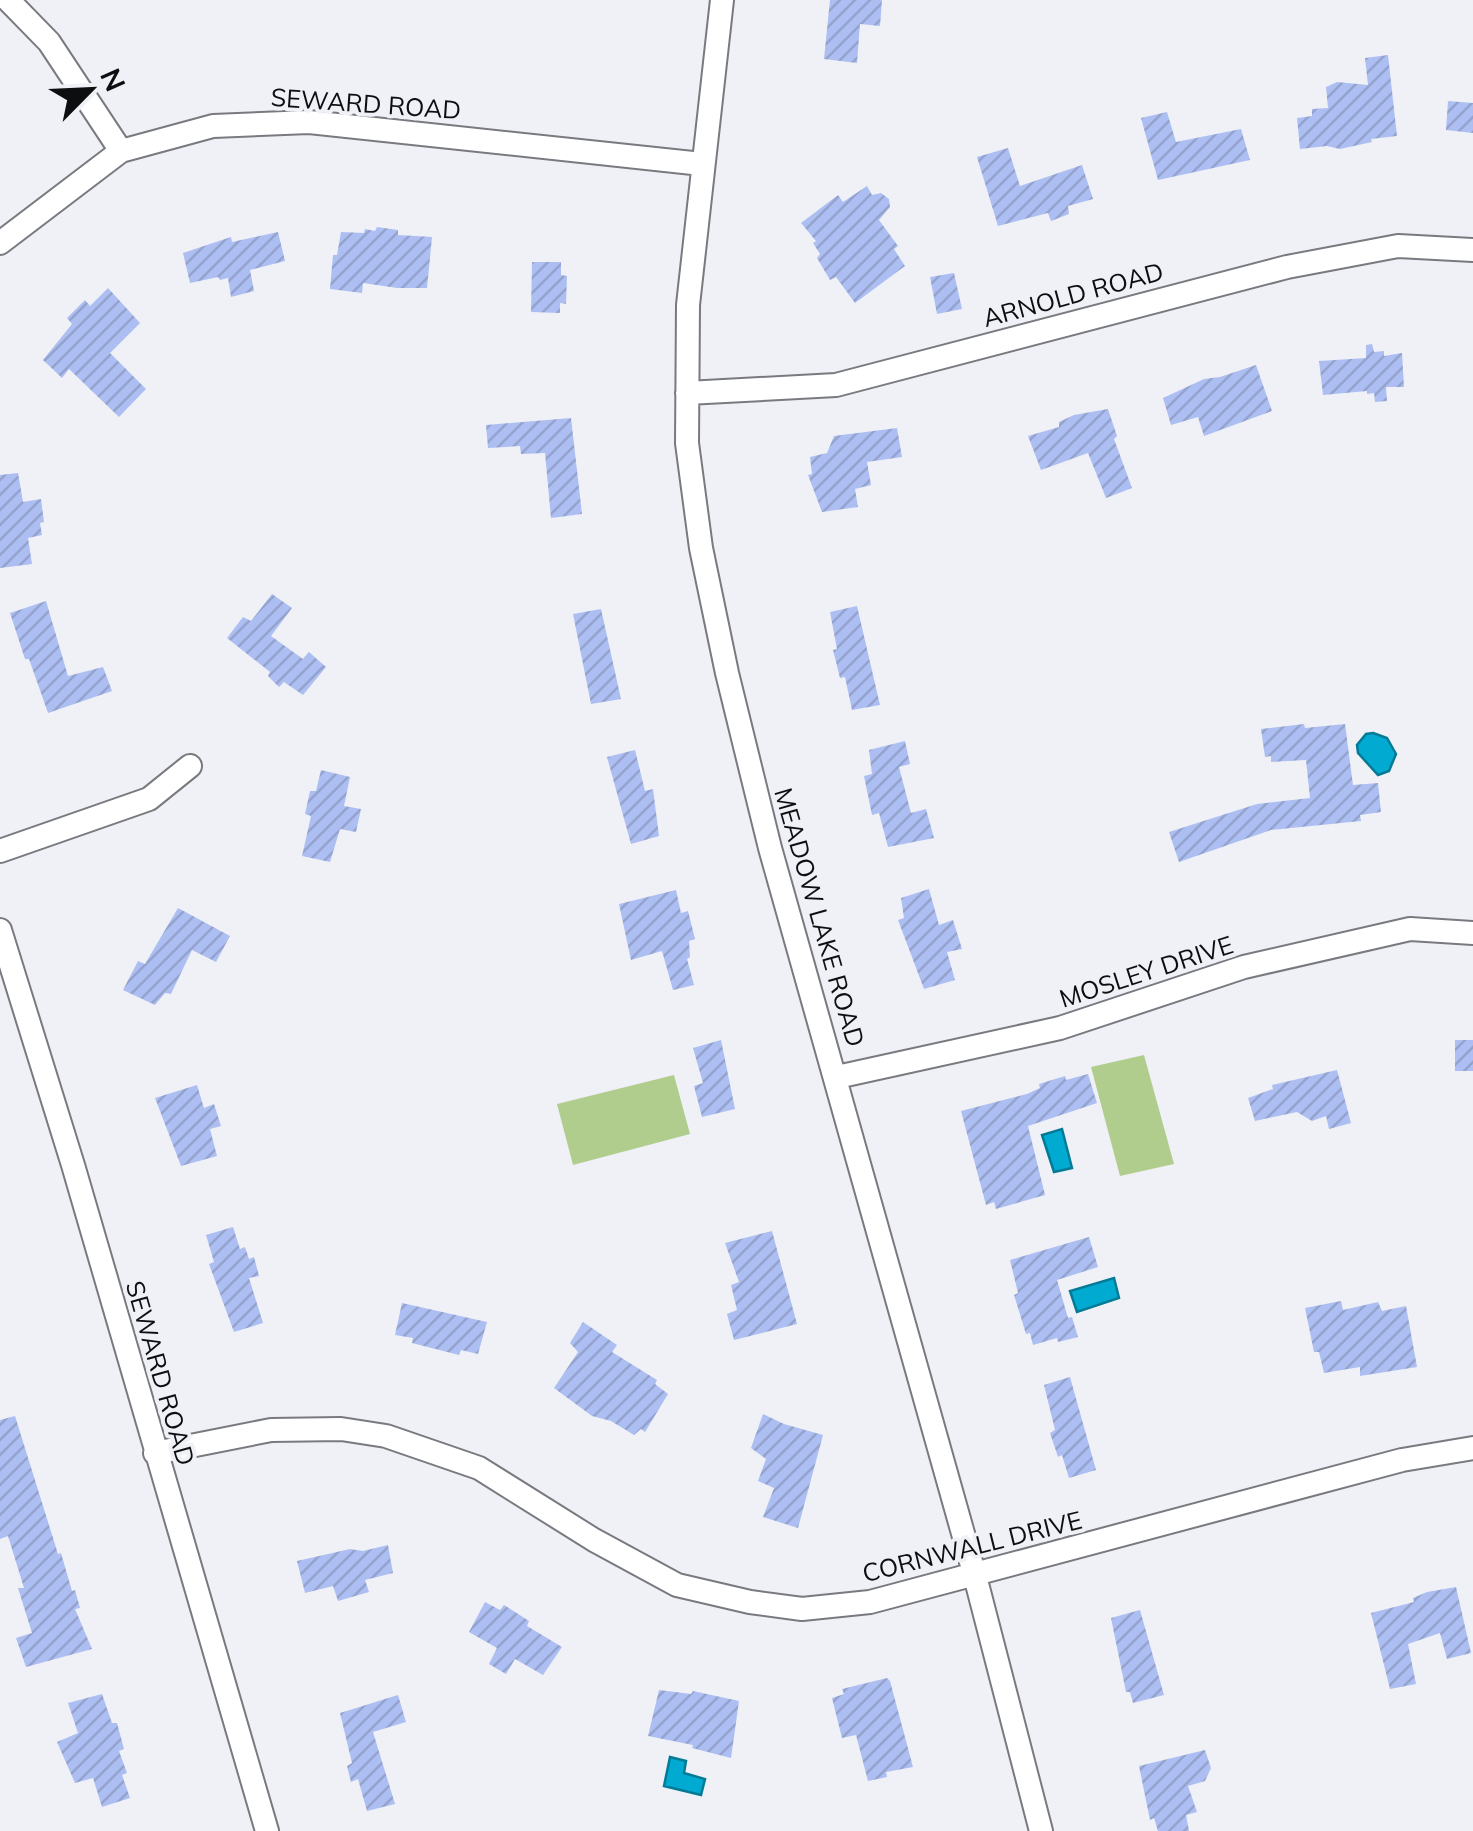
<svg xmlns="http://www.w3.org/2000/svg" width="1473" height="1831" font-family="Mulish,sans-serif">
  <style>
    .grass { fill: #b1cd8e }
    .water { fill: #00aad0; stroke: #047b96; stroke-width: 2.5 }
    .building { fill: url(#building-hatch) }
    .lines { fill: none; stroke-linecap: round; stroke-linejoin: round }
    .street-casing { stroke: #787a80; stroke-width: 26 }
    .street { stroke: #fff; stroke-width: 22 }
    .labels { text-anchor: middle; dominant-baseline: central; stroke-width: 8; stroke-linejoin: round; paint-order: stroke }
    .street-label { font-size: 25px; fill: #0d0e10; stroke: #eff1f7 }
  </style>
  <defs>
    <pattern id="building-hatch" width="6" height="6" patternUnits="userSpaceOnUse" patternTransform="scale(2.5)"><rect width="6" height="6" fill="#adbff2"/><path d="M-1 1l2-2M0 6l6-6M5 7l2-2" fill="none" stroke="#94a3ce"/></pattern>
  </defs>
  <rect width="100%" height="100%" fill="#eff1f7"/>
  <!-- grass -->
  <path class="grass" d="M1144,1055L1174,1164L1120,1176L1091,1067Z
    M674,1075L690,1134L573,1165L557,1104Z"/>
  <!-- water -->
  <path class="water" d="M1373,733L1387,738L1396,754L1389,771L1378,775L1358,753L1357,745L1366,734Z
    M1062,1129L1072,1168L1054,1172L1042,1135Z
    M1114,1278L1119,1298L1077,1312L1070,1291Z
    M670,1757L686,1761L684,1773L705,1779L701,1795L664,1786Z"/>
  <!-- building -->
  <path class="building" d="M830,0H882L880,26L860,24L857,63L824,59Z
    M1388,55L1397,136L1371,139L1372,142L1340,149L1327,146L1300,149L1297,118L1312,116V109L1328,108L1326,87L1337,82L1368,85L1365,58Z
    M1448,101L1473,103V133L1446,130Z
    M1167,112L1176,142L1241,129L1250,160L1158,180L1141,118Z
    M1008,148L1020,186L1082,165L1093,199L1068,206L1069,214L1051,221L1048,213L998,226L977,157Z
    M867,186L872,195L881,193L889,199L890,207L879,220L898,246L894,249L905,266L855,303L836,277L830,280L817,258L820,254L813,243L816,241L801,223L838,195L843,202Z
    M377,227L398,230V235L432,237L427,288H397L363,283L362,293L330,289L333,255H337L341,232L364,233L365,229L375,231Z
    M278,232L285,261L250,270L254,291L231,297L228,278L220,280L218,277L190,283L183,253L231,237L232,242Z
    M532,262H561V275L567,276L566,304L560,303V313L531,312Z
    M954,273L962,309L937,314L930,277Z
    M108,288L140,323L110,353L146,389L119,417L69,369L62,378L43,360L72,324L67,318L85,300L90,306Z
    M1372,344L1374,352L1384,351V356L1402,353L1404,387H1386L1387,401L1375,402L1374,393L1367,394V391L1323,395L1319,361L1366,358V345Z
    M1256,365L1272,411L1204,436L1198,417L1171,425L1163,398L1204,379L1220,377Z
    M1108,409L1117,436L1114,439L1132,488L1106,498L1088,453L1041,470L1028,436L1059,427V422L1074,415Z
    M571,418L582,514L551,518L545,453L521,454L520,446L488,448L486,425Z
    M897,428L902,457L867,462L871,485L855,489L858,507L822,512L808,475L812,474L810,457L827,453L834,436Z
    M18,473L23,502L41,499L44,522L40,523L42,535L28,538L32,564L0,568V475Z
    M272,594L292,608L271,636L303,659L309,652L326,667L303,695L284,682L279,687L268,676L270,672L227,638L243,617L251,621Z
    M46,601L68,676L103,667L112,691L48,713L29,659H25L10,613Z
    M857,606L880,705L852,710L845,677L840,678L833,650L837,649L830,612Z
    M601,609L621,699L591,704L573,614Z
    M1304,724L1305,728L1345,724L1353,785L1378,783L1381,812L1360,815L1361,821L1271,830L1179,862L1169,832L1257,804L1310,798L1306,760L1271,762V756L1265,757L1261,729Z
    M905,741L910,764L899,767L911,813L926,809L934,838L888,847L879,813L872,815L864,776L872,774L869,750Z
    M635,750L645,791L653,789L659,836L631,844L607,757Z
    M321,770L350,777L344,806L361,809L356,832L340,829L330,862L302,856L311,816L305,814L310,791H316Z
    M929,889L939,925L953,920L962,949L947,952L955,980L924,989L898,920L904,918L901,898Z
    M676,890L681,913L688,911L695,939L689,941L690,957L687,959L694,985L673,990L662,951L631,960L619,904Z
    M178,908L230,936L216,962L192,950L171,994L165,993L155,1005L123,990L138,961L145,964Z
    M721,1040L735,1109L702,1117L694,1086L703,1083L693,1048Z
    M1455,1040H1473V1071H1455Z
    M1337,1070L1351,1123L1329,1129L1326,1116L1312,1121L1297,1112L1255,1121L1248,1098L1273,1089L1272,1085Z
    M1088,1074L1097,1103L1028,1126L1045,1195L996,1209L994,1202L986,1205L961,1111L1027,1094L1040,1088L1039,1084L1065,1076L1066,1080Z
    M197,1085L204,1108L214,1104L221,1126L210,1129L217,1156L181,1166L155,1098Z
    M233,1227L240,1249L245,1247L249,1259L254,1257L259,1276L249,1278L263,1323L234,1332L209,1264L214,1262L206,1235Z
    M772,1231L797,1324L734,1340L727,1314L737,1310L731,1285L739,1282L725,1243Z
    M1089,1237L1098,1267L1057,1280L1068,1318L1072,1317L1078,1337L1058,1342L1057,1338L1033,1345L1030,1333L1026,1334L1014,1295L1018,1293L1010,1260Z
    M1341,1301L1343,1310L1378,1302L1382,1311L1406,1306L1417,1367L1360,1376V1367L1324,1373L1319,1352H1314L1305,1308Z
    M402,1303L487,1322L478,1354L461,1350L459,1355L412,1343L413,1338L395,1335Z
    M583,1322L617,1345L612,1352L657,1380L655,1384L668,1394L645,1432L641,1429L634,1435L611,1421L592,1416L554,1388L578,1352L570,1343Z
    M1070,1377L1096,1470L1069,1478L1062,1455L1058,1457L1050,1433L1055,1430L1044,1385Z
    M763,1414L784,1424L823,1435L798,1528L763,1517L774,1488L758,1481L766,1459L751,1448Z
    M15,1416L58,1554L61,1553L72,1591L75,1590L80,1608L75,1609L92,1649L26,1667L16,1638L32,1633L18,1588H24L8,1536L0,1539V1420Z
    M388,1545L393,1573L365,1580L369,1592L338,1601L333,1586L305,1593L297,1561L350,1549L363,1551Z
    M1456,1587L1471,1653L1447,1659L1440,1633L1408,1644L1416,1684L1390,1689L1371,1613L1414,1602L1413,1598L1427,1592Z
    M485,1602L500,1610L504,1605L529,1621L527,1626L562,1647L543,1675L515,1659L506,1674L489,1664L497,1648L469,1632Z
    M1140,1610L1164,1695L1133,1703L1130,1692H1126L1111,1618Z
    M887,1678L890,1681L913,1767L886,1772L887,1777L868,1781L856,1735L842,1738L832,1698L844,1694L842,1689Z
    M659,1690L691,1694L693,1691L739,1701L731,1758L692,1748L693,1745L648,1736Z
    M102,1694L112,1723H117L124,1749L119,1751L127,1773L122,1775L130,1798L102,1807L93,1778L75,1783L57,1742L78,1733L68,1703Z
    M398,1695L406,1722L373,1732L395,1804L367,1811L358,1779L351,1782L347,1766L352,1763L340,1713Z
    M1205,1750L1211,1768L1205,1781L1188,1786L1197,1812L1186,1815L1189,1831H1158L1154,1818L1150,1820L1139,1766Z"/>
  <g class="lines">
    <!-- street casing -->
    <g class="street-casing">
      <path id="street" d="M8,0L49,42L121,151
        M722,0L688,305L687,443L701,548L727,673L770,848L975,1576L1041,1831
        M0,243L121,151L213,126L309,122L702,164
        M687,393L836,385L1287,267L1398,246L1473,250
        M0,851L149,799L190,766
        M0,930L73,1165L267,1831
        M837,1077L1060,1028L1244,967L1410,929L1473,933
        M155,1453L271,1430L341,1429L386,1436L479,1468L594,1540L677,1585L750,1602L802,1609L870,1602L1402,1460L1473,1448"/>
    </g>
    <!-- street -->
    <use href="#street" class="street"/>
  </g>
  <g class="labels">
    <!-- street labels -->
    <g class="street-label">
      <text transform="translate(366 103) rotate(4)">SEWARD ROAD</text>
      <text transform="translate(1073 294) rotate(-15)">ARNOLD ROAD</text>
      <text transform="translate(820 917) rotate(74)">MEADOW LAKE ROAD</text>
      <text transform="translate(1146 971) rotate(-18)">MOSLEY DRIVE</text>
      <text transform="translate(161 1373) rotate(74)">SEWARD ROAD</text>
      <text transform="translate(972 1546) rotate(-14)">CORNWALL DRIVE</text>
    </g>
  </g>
  <!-- north arrow -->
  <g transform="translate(90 90) rotate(66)" stroke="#eff1f7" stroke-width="8" paint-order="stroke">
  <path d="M0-8L18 38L0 25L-18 38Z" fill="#0d0e10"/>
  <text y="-15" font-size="28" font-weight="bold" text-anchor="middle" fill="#0d0e10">N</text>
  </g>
</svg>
